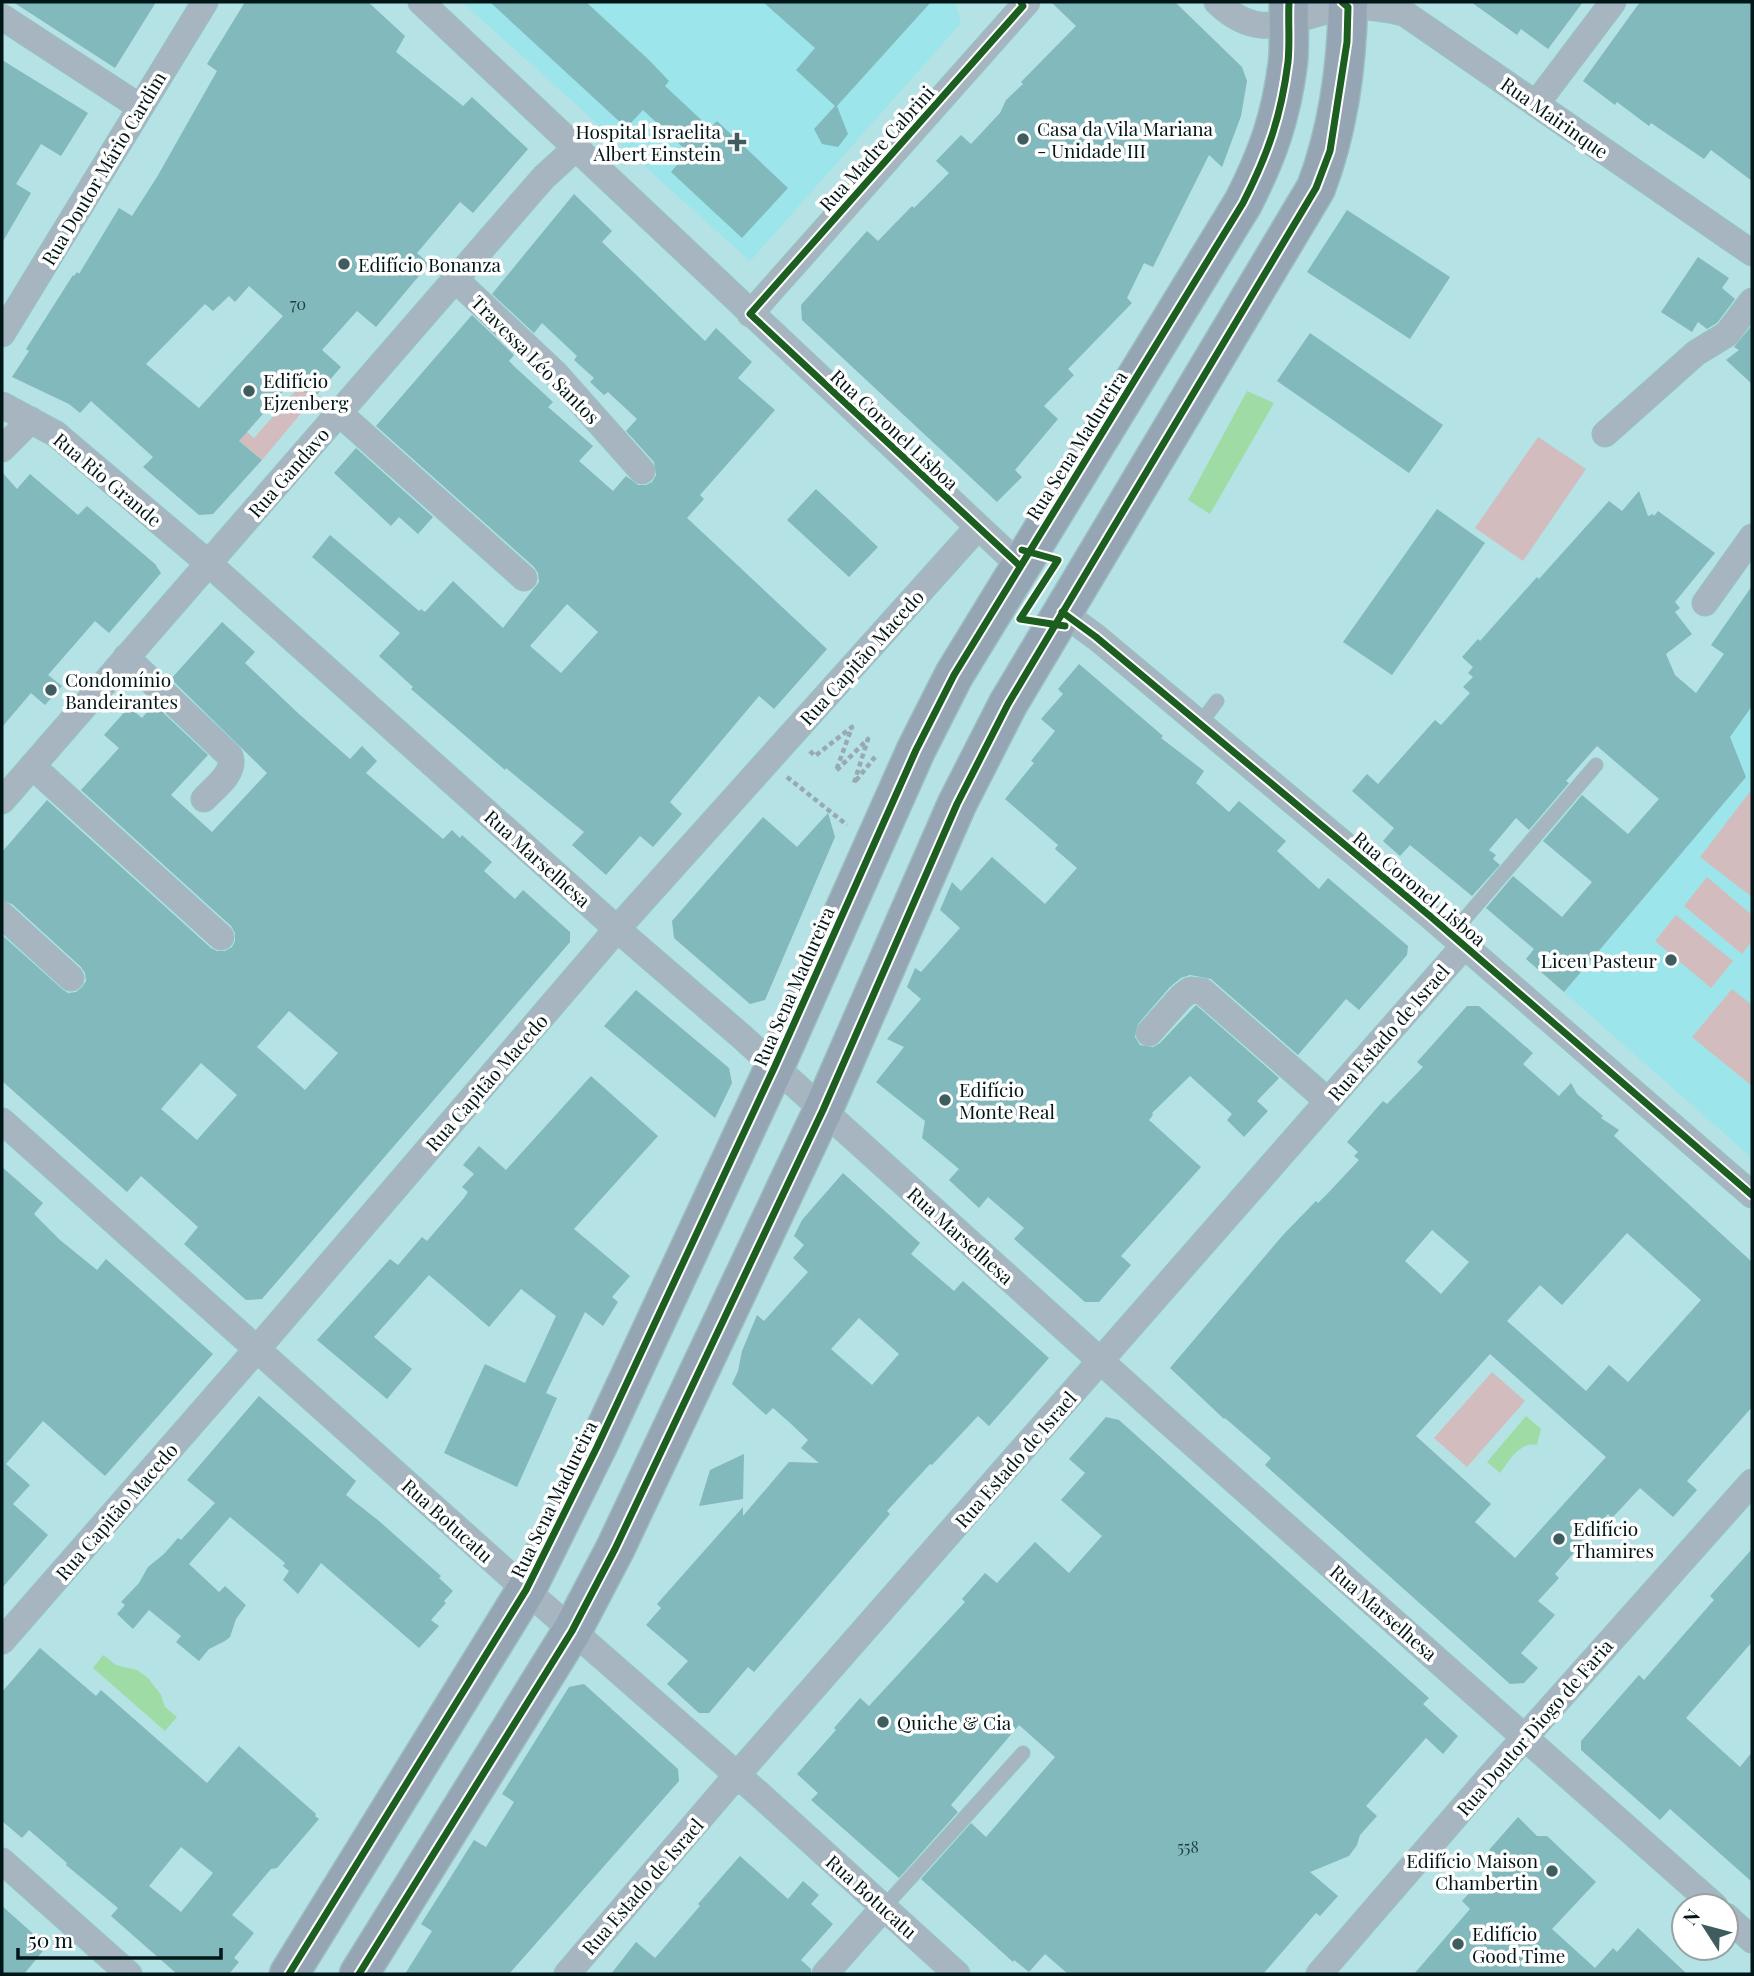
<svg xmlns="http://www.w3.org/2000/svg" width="1754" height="1976" font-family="'Playfair Display',serif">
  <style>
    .built { fill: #9ce5ea }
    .green { fill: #d3bcbd }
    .water { fill: #9fdca5 }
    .building { fill: #81b9bc; fill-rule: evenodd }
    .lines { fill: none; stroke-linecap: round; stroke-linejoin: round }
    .service-casing { stroke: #9bbec0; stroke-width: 15 }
    .minor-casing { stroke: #9bbec0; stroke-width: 27 }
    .primary-casing { stroke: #9bbec0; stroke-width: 41 }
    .path { stroke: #98a9b1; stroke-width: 4.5; stroke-dasharray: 5 3.5; stroke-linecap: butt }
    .service { stroke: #a7b5c0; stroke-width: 12 }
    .minor { stroke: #a7b5c0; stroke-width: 24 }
    .primary { stroke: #95a5b3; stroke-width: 38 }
    .cycleway-casing { stroke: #fff; stroke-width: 11 }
    .cycleway { stroke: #1b5e20; stroke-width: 7 }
    .poi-dot { fill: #3f5d5f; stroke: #fff; stroke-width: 2.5 }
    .labels { text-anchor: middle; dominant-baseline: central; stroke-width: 7; stroke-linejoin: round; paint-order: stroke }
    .number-label { font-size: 16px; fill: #203f40 }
    .street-label { font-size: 19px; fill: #001617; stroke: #fff }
    .poi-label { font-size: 19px; fill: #001617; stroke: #fff; text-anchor: start }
  </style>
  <rect width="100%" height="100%" fill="#b4e2e5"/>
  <!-- built -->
  <path class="built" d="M462,2H955L961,23L750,261Z
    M1752,706V1158L1564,992L1746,777L1730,737Z"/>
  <!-- green -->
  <path class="green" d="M299,387L313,399L262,460L213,419L221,410L254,438Z
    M1538,437L1586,469L1523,561L1475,528Z
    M1752,789V897L1700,857Z
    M1707,877L1752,915V941L1742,954L1684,906Z
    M1676,915L1733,961L1711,988L1655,941Z
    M1732,989L1752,1005V1086L1692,1037Z
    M1492,1372L1525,1401L1467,1467L1434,1438Z"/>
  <!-- water -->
  <path class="water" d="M1247,391L1274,403L1210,514L1188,500Z
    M1526,1416L1541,1429L1537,1445C1520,1441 1509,1461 1500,1473L1487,1462Z
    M103,1655L116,1665L137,1670L148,1678L161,1695L165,1707L177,1717L165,1731L93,1668Z"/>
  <!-- building -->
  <path class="building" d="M13,2H156L115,68Z
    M245,2H368L405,36L396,52L463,106L472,97L528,149L473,213L460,202L417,253L429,264L376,327L357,311L322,350L341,367L313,399L292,381L239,441L262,460L213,514L199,515L143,467L153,457L91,401L80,413L69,404L12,377L29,351L26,349L73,275L74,276L77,272L79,274L119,208L132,216L157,177L217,71L207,64ZM249,286L283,316L199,408L146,364L205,304L213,311L229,296L235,302Z
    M490,2H586L649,60L669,81L665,86L710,128L717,121L788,188L742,238L671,172L688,152L643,110L628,126L623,121L621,123Z
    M763,2H931L837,106L848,134L838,147L822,144L814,129L835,106L796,70L815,48Z
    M1051,2H1175L1242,67L1247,81L1241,116L1222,167L1209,155L1153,267L1144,263L1127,298L1132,303L1068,369L1074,375L1044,406L1058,419L1015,470L1022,477L997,502L802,320L801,305L867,231L878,241L912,206L914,208L949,173L936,161L961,135L971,144L1000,113L1006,100L1023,84L1021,82L1076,26Z
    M1471,2H1583L1548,49L1521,29L1517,35Z
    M1640,2H1752V181L1711,150L1704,159L1651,123L1649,126L1617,102L1615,105L1583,81Z
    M2,60L88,113L61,156L41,144L16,184L31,193L2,243Z
    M574,194L612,231L602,242L705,341L716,328L752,362L738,378L775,410L700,495L704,499L687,518L827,649L774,709L759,696L670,802L682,814L653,847L640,836L606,875L572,845L584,832L506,768L505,770L411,689L413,687L379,656L400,633L312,557L330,535L419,611L421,609L425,612L453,581L503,628L539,582L538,573L534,567L376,426L472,315L514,355L509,361L516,368L553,402L548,407L593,446L579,461L613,491L626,476L638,485H646L652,482L656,475L654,462L626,431L637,419L608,392L604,395L590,382L594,378L574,360L577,356L542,323L534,333L492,294ZM567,604L598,632L561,673L530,646Z
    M1347,210L1450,277L1410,339L1307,272Z
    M1698,257L1729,278L1722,288L1735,299L1717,323L1707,329L1698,322L1692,332L1661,312Z
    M1752,325V384L1726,360L1739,350L1734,347Z
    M1310,333L1443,425L1409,473L1277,381Z
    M356,448L433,517L418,534L399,517L391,526L334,473Z
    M2,472L17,489L30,474L78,515L87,506L155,564L161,573L109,633L95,621L48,675L62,686L45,705L31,693L2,727Z
    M816,489L878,547L849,577L787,520Z
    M1639,491L1648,516L1653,514L1654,516L1658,511L1715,553L1675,602L1680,608L1675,612L1692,634L1666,654L1675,675L1696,693L1724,654L1711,645L1752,586V706L1730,737L1746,777L1564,992L1526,959L1534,949L1486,908L1513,876L1562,917L1592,882L1543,841L1582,795L1628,834L1659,799L1597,746L1566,781L1569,783L1529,830L1516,818L1489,850L1496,855L1493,859L1500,865L1472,896L1410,845L1400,856L1383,841L1394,828L1352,791L1367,774L1378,784L1435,720L1441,725L1470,693L1463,687L1473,677L1468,673L1473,667L1462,657L1478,639L1480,641L1537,577L1539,579L1609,501L1622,511Z
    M1437,509L1485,543L1392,675L1343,642Z
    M222,622L255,652L245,663L299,714L350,759L362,746L377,761L366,773L443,839L452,830L460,838L462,835L492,862L484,871L515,899L523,890L570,932V942L262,1299L246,1300L184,1244L198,1227L141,1176L127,1192L2,1081V935L62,989L68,993L76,992L82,987L86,981L85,973L81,967L12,904L2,901V852L47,800L211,948L217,951H225L232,947L235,941V933L231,926L81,790L119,748L104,735L129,707L142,718L154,704L208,755L171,795L212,832L267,773L171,679ZM289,1011L338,1053L305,1090L257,1047ZM201,1063L237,1095L197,1140L161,1109Z
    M1079,664L1163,736L1161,738L1204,771L1196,783L1229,812L1239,801L1286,841L1277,851L1319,889L1328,878L1408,946L1407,955L1359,1010L1346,999L1298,1055L1211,979L1190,975L1181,978L1170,987L1138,1024L1135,1037L1140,1045L1153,1047L1160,1043L1196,1005L1279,1078L1257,1101L1268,1111L1244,1137L1227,1120L1232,1114L1190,1076L1152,1113L1153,1115L1149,1120L1201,1167L1121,1256L1131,1265L1099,1302H1085L1014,1239L1024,1228L988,1197L979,1208L949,1180L959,1169L922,1138L925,1121L876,1082L904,1047L887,1039L921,999L907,987L915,968L921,972L960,928L940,910L952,882L961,891L992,857L1045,904L1077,868L1055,849L1058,845L1005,799L1034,763L1031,761L1055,731L1041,719L1063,694L1058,689Z
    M828,813L835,837L765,1000L750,1004L674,938L672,921L763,817L797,847Z
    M636,990L729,1068L732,1083L715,1118L604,1026Z
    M1467,1006H1479L1533,1053L1523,1064L1559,1096L1571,1083L1577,1094L1603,1116L1601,1118L1619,1130L1614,1136L1752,1262V1407L1687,1481L1697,1490L1673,1517L1640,1488L1612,1518L1608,1514L1555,1574L1559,1578L1538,1601L1555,1615L1521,1653L1538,1668L1524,1683L1510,1684L1265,1465L1271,1458L1225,1418L1224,1419L1170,1368L1283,1235L1316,1201L1318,1203L1329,1192L1359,1160L1354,1156L1358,1152L1347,1142L1383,1101L1387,1104L1423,1067L1417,1062ZM1432,1230L1469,1262L1441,1294L1405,1261ZM1627,1233L1701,1300L1628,1382L1609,1365L1586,1391L1507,1321L1540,1285L1562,1305ZM1490,1354L1606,1457L1515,1558L1475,1522L1491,1504L1416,1436Z
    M591,1076L658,1136L574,1229L630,1276L612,1297L618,1302L603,1326L585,1312L546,1393L557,1398L517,1487L444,1453L485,1364L525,1383L556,1316L521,1289L489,1327L429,1275L374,1337L412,1369L387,1399L317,1340L390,1259L398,1265L422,1237L427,1241L464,1198L468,1192L462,1187L474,1174L463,1165L479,1146L506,1170Z
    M2,1167L43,1203L34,1214L60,1240L97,1270L106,1259L213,1354L105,1476L43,1421L6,1464L30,1485L13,1504L48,1535L2,1588Z
    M843,1173L920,1243L911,1254L954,1291L963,1281L1049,1358L989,1426L978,1416L932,1465L930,1464L887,1511L890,1514L754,1672L748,1667L709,1713H699L667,1684L688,1661L646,1625L661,1608L657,1604L743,1507V1516L789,1462L819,1463L801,1448L808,1440L789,1422L773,1408L766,1415L732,1384L738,1371L742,1351L757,1315L764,1321L808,1272L793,1258L804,1245L794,1236L802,1220ZM859,1318L899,1354L872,1385L831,1349Z
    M259,1396L356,1481L346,1495L379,1521L441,1576L439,1578L453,1591L444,1601L446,1603L431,1620L439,1626L419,1648L321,1563L298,1594L283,1580L289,1571L283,1566L285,1563L230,1517L189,1564L219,1592L225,1586L246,1605L236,1619L230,1637L225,1641L209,1649L199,1661L176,1642L181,1636L149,1610L133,1629L117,1614L125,1605L121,1602L139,1583L148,1567L164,1554L178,1538L181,1540L215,1503L187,1480Z
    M1106,1417L1119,1420L1429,1698L1423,1704L1458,1736L1443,1754L1426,1738L1366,1806L1377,1816L1360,1835L1357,1845L1349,1856L1310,1872L1338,1896L1320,1916L1316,1913L1263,1974H1068L1045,1954L1029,1972L1014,1960L1013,1962L921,1879L971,1823L986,1837L1055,1757L1019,1725L951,1805L958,1812L899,1878L811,1800L818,1793L797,1774L836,1730L834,1728L860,1698L869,1706L965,1602L962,1599L985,1573L997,1583L1035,1542L1069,1573L1102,1536L1061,1500L1085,1473L1069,1459Z
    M744,1454L743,1499L699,1506L710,1470Z
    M1752,1549V1642L1686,1718L1740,1767L1752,1752V1882L1670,1809L1660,1820L1581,1750V1741L1639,1675L1644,1680L1714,1600L1710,1596Z
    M40,1648L96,1696L101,1690L207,1783L239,1746L316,1814L315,1816L319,1819L277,1868L271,1869L232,1915L254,1933L234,1958L239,1962L229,1974H177L111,1916L118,1908L66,1865L67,1863L29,1830L22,1838L2,1821V1692ZM181,1847L213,1873L181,1912L149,1886Z
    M584,1684L678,1769L679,1781L509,1974H405L432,1931L421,1924L447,1883L474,1840L486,1847L514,1802L502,1794L569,1687Z
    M1518,1817L1537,1836H1547L1596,1882L1552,1929L1595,1968L1613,1948L1617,1952L1638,1928L1687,1974H1414L1470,1909L1462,1901L1500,1859L1489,1850Z
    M740,1856L788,1899L803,1881L819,1895L811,1904L833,1924L801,1960L811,1969V1974H611L636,1942L655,1958L700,1906L698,1904Z
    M2,1906L47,1946L24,1974H2Z"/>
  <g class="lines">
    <!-- service casing -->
    <g class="service-casing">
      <path id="service" d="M1200,724L1217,701
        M1451,935L1596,765
        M885,1906L1023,1753"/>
    </g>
    <!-- minor casing -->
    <g class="minor-casing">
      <path id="minor" d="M421,2L1020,566
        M1217,2C1266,49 1296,11 1350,7C1369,6 1386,9 1404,13L1752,253
        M2,17L140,107
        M1536,104L1613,2
        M456,280L555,373L642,471
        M750,314L1027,2
        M2,334L205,2
        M2,405L56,434L208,563L617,929L741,1036L1156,1411L1715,1906
        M339,413L524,578
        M1605,434L1696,353L1727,334L1752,301
        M2,449L31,420
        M1705,603L1752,537
        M1062,612L1096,637L1430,916L1752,1195
        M126,657L230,756C236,773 215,787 204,799
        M32,766L221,937
        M2,801L544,177L577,147
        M2,915L71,978
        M1149,1033L1181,997L1190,990L1202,991L1328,1101
        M2,1121L526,1590L759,1794L957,1974
        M2,1641L258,1348L617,929L977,528
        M2,1861L129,1974
        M1726,1916L1752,1940
        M567,1974L737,1775L1464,946
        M825,1974L885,1906
        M1319,1974L1493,1773L1752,1482"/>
    </g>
    <!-- primary casing -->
    <g class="primary-casing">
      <path id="primary" d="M289,1974L526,1590L597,1447L775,1066L916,750L954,675L1243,203C1268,154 1281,117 1288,62C1290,43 1288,22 1289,2
        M359,1974L572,1631L615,1549L823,1110L957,804L1008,704L1316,188C1338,130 1347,64 1348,2"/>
    </g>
    <!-- path -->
    <path class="path" d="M810,751L815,756L852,727L836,771L868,739L854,783L875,757
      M787,777L847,825"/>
    <!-- service -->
    <use href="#service" class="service"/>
    <!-- minor -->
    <use href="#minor" class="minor"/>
    <!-- primary -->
    <use href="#primary" class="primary"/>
    <!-- cycleway casing -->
    <g class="cycleway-casing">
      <path id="cycleway" d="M1022,550L1058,560L1020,619L1065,626
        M1020,566L750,314L1023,6L1021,2
        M1062,612L1096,637L1430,916L1752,1195
        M289,1974L526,1590L597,1447L775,1066L916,750L954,675L1243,203C1268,154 1281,117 1288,62C1290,43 1288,22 1289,2
        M359,1974L572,1631L615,1549L823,1110L957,804L1008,704L1316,188L1330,151L1347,42L1348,7L1342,2"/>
    </g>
    <!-- cycleway -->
    <use href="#cycleway" class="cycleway"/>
  </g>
  <!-- markers -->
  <g class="poi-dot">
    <circle cx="1023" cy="139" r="7"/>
    <path d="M733.5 131.5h7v7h7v7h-7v7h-7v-7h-7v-7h7z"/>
    <circle cx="344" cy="264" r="7"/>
    <circle cx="249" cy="391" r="7"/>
    <circle cx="51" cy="690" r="7"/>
    <circle cx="1671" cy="960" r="7"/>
    <circle cx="945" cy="1100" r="7"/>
    <circle cx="1559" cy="1539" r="7"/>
    <circle cx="883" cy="1722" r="7"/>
    <circle cx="1552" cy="1871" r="7"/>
    <circle cx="1458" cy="1944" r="7"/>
  </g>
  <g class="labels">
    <!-- number labels -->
    <g class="number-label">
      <text x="298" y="303">70</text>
      <text x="1188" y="1846">558</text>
    </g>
    <!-- street labels -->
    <g class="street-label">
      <text transform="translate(1555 117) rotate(35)">Rua Mairinque</text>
      <text transform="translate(876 148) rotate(-48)">Rua Madre Cabrini</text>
      <text transform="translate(103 168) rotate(-59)">Rua Doutor Mário Cardim</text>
      <text transform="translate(536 359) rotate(45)">Travessa Léo Santos</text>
      <text transform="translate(895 429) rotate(43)">Rua Coronel Lisboa</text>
      <text transform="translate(1076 445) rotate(-58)">Rua Sena Madureira</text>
      <text transform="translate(288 472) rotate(-49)">Rua Gandavo</text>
      <text transform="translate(108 479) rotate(40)">Rua Rio Grande</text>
      <text transform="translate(861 657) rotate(-48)">Rua Capitão Macedo</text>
      <text transform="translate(538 858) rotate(42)">Rua Marselhesa</text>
      <text transform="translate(1420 888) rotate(40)">Rua Coronel Lisboa</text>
      <text transform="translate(793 986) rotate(-66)">Rua Sena Madureira</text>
      <text transform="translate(1388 1032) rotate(-49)">Rua Estado de Israel</text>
      <text transform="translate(486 1082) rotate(-49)">Rua Capitão Macedo</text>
      <text transform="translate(961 1235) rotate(42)">Rua Marselhesa</text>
      <text transform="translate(1015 1459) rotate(-49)">Rua Estado de Israel</text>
      <text transform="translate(553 1499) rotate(-64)">Rua Sena Madureira</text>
      <text transform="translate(116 1511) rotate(-49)">Rua Capitão Macedo</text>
      <text transform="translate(448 1520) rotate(42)">Rua Botucatu</text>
      <text transform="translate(1384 1612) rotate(41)">Rua Marselhesa</text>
      <text transform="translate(1534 1727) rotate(-49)">Rua Doutor Diogo de Faria</text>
      <text transform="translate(642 1886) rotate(-49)">Rua Estado de Israel</text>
      <text transform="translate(872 1896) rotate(42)">Rua Botucatu</text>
    </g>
    <!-- poi labels -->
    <g class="poi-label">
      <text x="1037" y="128">Casa da Vila Mariana<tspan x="1037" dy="22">- Unidade III</tspan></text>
      <text x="721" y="131" text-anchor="end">Hospital Israelita<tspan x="721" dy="22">Albert Einstein</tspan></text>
      <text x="358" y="264">Edifício Bonanza</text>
      <text x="263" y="380">Edifício<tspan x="263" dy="22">Ejzenberg</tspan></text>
      <text x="65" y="679">Condomínio<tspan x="65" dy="22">Bandeirantes</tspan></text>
      <text x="1657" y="960" text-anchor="end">Liceu Pasteur</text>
      <text x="959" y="1089">Edifício<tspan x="959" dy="22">Monte Real</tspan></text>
      <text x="1573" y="1528">Edifício<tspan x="1573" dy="22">Thamires</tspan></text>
      <text x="897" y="1722">Quiche &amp; Cia</text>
      <text x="1538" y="1860" text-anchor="end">Edifício Maison<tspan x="1538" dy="22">Chambertin</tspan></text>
      <text x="1472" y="1933">Edifício<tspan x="1472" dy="22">Good Time</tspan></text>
    </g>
  </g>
  <!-- border -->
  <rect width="1754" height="1976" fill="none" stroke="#001617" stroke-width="7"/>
  <!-- north arrow -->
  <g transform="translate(1705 1927) rotate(306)"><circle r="33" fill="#ffffff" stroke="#99a2a2" stroke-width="2"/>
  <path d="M0-5L12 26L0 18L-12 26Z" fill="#3f5d5f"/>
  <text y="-10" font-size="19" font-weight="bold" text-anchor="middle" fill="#001617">N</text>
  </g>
  <!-- scale -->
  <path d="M18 1948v10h203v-10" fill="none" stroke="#001617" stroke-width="3.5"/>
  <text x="28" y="1948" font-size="21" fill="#001617" stroke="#ffffff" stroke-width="5" paint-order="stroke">50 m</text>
</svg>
